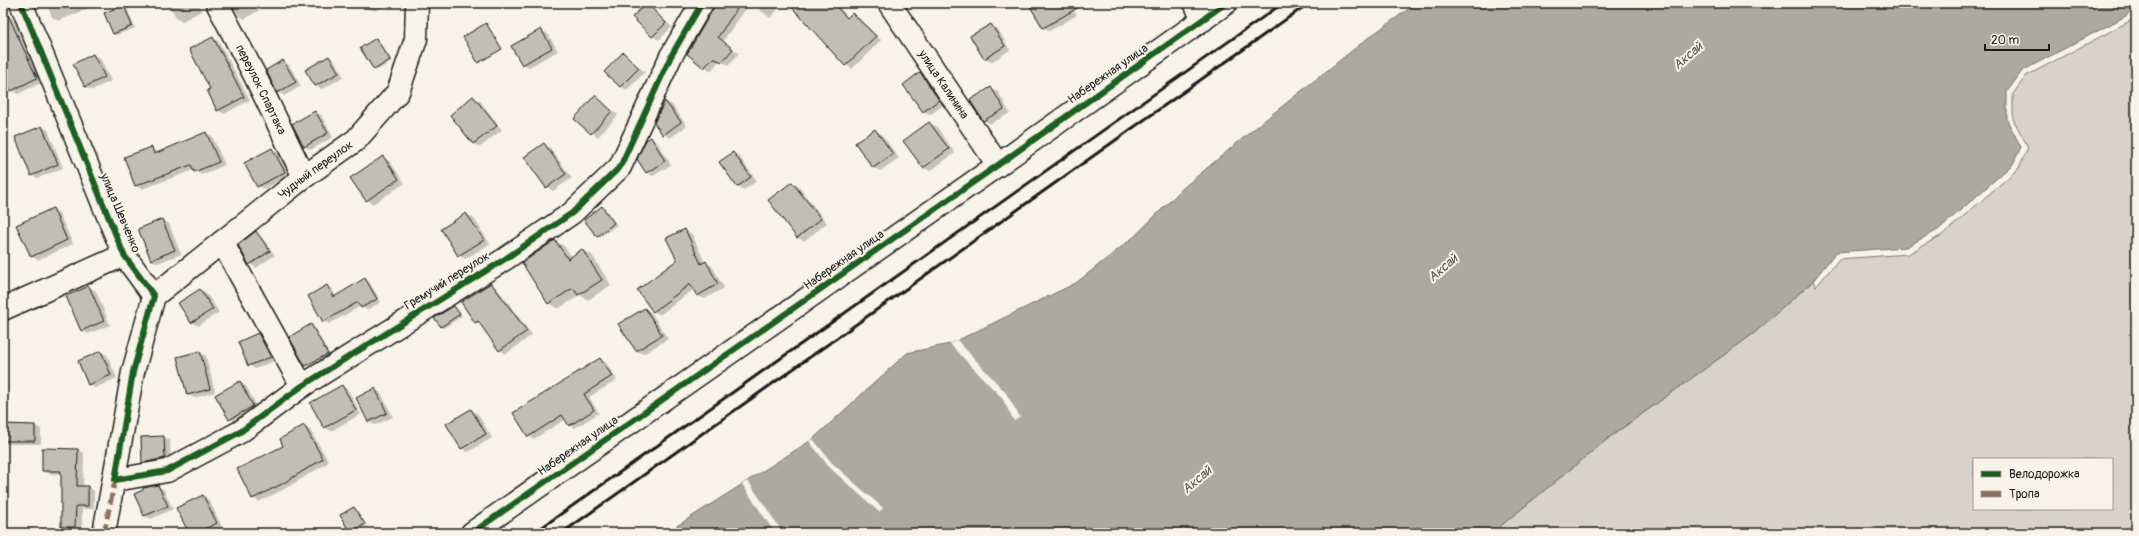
<svg xmlns="http://www.w3.org/2000/svg" width="2139" height="536" font-family="Pangolin,sans-serif">
  <style>
    .green { fill: #d7d3cb; stroke: #7a7874; fill-rule: evenodd }
    .water { fill: #aca9a2; stroke: #72716c }
    .pier { fill: #f7f3e8 }
    .shadow { fill: #0003; fill-rule: evenodd }
    .building { fill: #c0beb5; stroke: #1c1c1c }
    .lines { fill: none; stroke-linecap: round; stroke-linejoin: round }
    .street-casing { stroke: #1c1c1c; stroke-width: 25 }
    .secondary-casing { stroke: #1c1c1c; stroke-width: 25 }
    .street { stroke: #f7f3e8; stroke-width: 22 }
    .secondary { stroke: #f7f3e8; stroke-width: 22 }
    .rail { stroke: #1c1c1c; stroke-width: 3 }
    .quiet { stroke: #8d6e63; stroke-width: 5; stroke-dasharray: 10 5; stroke-linecap: butt }
    .cycleway-casing { stroke: #f7f3e8; stroke-width: 8 }
    .cycleway { stroke: #1b5e20; stroke-width: 6 }
    .labels { text-anchor: middle; dominant-baseline: central; stroke-width: 4; stroke-linejoin: round; paint-order: stroke }
    .street-label { font-size: 12px; fill: #1c1c1c; stroke: #f7f3e8 }
    .water-label { font-size: 13px; font-style: italic; fill: #565452; stroke: #f7f3e8 }
  </style>
  <rect width="100%" height="100%" fill="#f7f3e8"/>
  <filter id="ink" filterUnits="userSpaceOnUse"><feTurbulence type="fractalNoise" baseFrequency=".025" numOctaves="2"/><feDisplacementMap in="SourceGraphic" scale="8" xChannelSelector="R" yChannelSelector="G"/><feConvolveMatrix kernelMatrix="1 2 1 2 8 2 1 2 1" color-interpolation-filters="sRGB"/></filter>
  <g filter="url(#ink)">
    <!-- green -->
    <path class="green" d="M2136,15V533H1492L1610,437L1753,334L1813,281L1816,287L1839,259L1908,254L1942,235L2019,168L2028,147L2013,119V94L2026,76L2130,21ZM1974,459H2112V509H1974Z"/>
    <!-- water -->
    <path class="water" d="M1417,3H2136V5L2126,16L2022,71L2007,92V120L2021,147L2013,164L1938,230L1906,247L1836,252L1813,281L1753,334L1610,437L1492,533H666L813,439L907,353L950,344L1076,283L1135,236L1183,188L1265,120L1368,38Z"/>
    <!-- pier -->
    <path class="pier" d="M957,340L1006,393L1020,417L1014,421L1002,398L950,344Z
      M813,439L832,463L883,508L879,512L829,467L809,441Z
      M748,481L763,503L783,533H775L742,484Z"/>
    <!-- shadow -->
    <path class="shadow" d="M46,3H90L92,7L58,21L52,17Z
      M168,3H198L202,11L182,21L176,17Z
      M231,3H266L267,5L245,19L238,15Z
      M366,3H391L375,11L368,8Z
      M714,3H750L723,41L739,53L729,65L719,61L711,71L688,54L714,10Z
      M752,3H782L783,4L770,18Z
      M790,3H836L848,18L852,14L859,18L881,40L852,69L846,65Z
      M1030,3H1069L1077,15L1050,31L1043,27Z
      M647,4L672,27L659,40L652,36Z
      M124,6L127,8L135,28L116,35L113,33Z
      M8,15L14,19L43,82L18,94L12,90L3,73V17Z
      M991,25L998,29L1010,50L991,62L985,58Z
      M541,30L548,34L558,51L529,67L523,64Z
      M213,38L219,42L250,100L224,114L218,110Z
      M376,39L393,61L378,70L375,69Z
      M623,54L645,72L627,90L620,86Z
      M93,55L100,58L111,81L92,90L86,87L74,64Z
      M329,57L335,61L344,77L322,89L315,86Z
      M283,61L289,65L301,86L284,96L278,92Z
      M920,73L927,77L945,104L930,115L924,111Z
      M991,89L998,92L1010,113L990,124L984,120Z
      M595,97L618,115L598,137L575,119Z
      M473,98L480,101L502,130L480,147L474,144L451,115Z
      M666,102L672,105L687,126L670,138L664,134L655,123Z
      M315,112L321,115L333,137L311,150L305,146Z
      M929,123L936,126L955,153L930,171L924,168L904,141Z
      M42,127L48,130L63,168L38,178L32,175Z
      M875,130L881,134L899,158L880,171L874,168L856,144Z
      M206,133L212,136L225,165L201,175L194,170L142,189L136,186L151,148L158,153Z
      M651,139L657,142L671,165L653,176L646,172Z
      M544,144L550,148L572,178L553,191L547,187L526,157Z
      M272,150L279,153L291,175L264,189L258,186Z
      M733,153L739,156L757,181L744,190L738,187L720,162Z
      M383,157L389,161L405,183L373,204L367,200L352,178Z
      M792,183L798,186L827,223L804,241L798,238L769,201Z
      M602,207L617,225L600,237L597,236Z
      M53,209L59,213L73,244L38,260L31,256Z
      M466,214L473,217L490,244L465,259L459,255Z
      M162,220L169,224L181,254L158,263L151,260Z
      M685,231L692,234L705,263L712,266L724,288L704,299L697,295L694,289L660,315L654,311L678,261Z
      M255,233L261,237L275,255L256,268L250,264Z
      M555,241L564,246L572,257L582,250L592,255L611,285L588,300L580,295L558,309L549,303Z
      M365,279L369,282L381,302L367,310L361,306L329,324L324,321L327,287L332,289L336,297Z
      M491,284L497,288L532,335L506,354L500,350L482,326L476,322L462,302Z
      M89,287L96,291L110,325L88,334L81,330Z
      M200,290L206,293L219,312L198,326L192,322Z
      M454,307L462,316L444,328L441,326Z
      M645,309L651,312L668,339L643,354L636,351Z
      M311,325L314,327L330,356L309,367L306,366L290,337Z
      M258,334L265,338L276,360L255,369L249,365Z
      M101,352L107,355L117,378L95,388L89,384Z
      M200,352L206,356L215,392L194,398L187,394Z
      M600,359L606,363L617,380L589,397L599,413L575,428L569,425L566,419L534,439L528,436Z
      M240,383L246,386L259,410L236,422L230,419Z
      M342,386L348,390L361,414L331,431L325,427Z
      M375,390L381,393L393,417L375,425L369,422L357,398Z
      M471,410L478,414L492,438L468,452L461,448Z
      M3,425L35,426L41,429V444H7L3,442Z
      M304,426L310,430L329,462L288,487L259,502L253,498L285,446Z
      M163,437L170,440L171,461L149,466L143,462ZM169,456L170,458L148,462V460Z
      M78,450L84,453L83,487H88L94,491V509H82V530H68L62,526V474H49L43,470Z
      M158,486L164,490L173,509L151,519L145,516Z
      M203,496L209,500L225,533H190Z
      M354,508L367,526L353,533L351,532Z
      M332,528L339,533H324Z"/>
    <!-- building -->
    <path class="building" d="M647,3L666,23L652,37L632,17Z
      M714,3H741L718,37L733,49L722,62L713,58L704,68L687,54L713,9Z
      M788,3H833L847,18L852,13L876,36L845,66Z
      M1028,3H1086L1043,28Z
      M3,4L37,78L11,91L3,75Z
      M124,5L132,26L113,34L104,13Z
      M486,23L502,49L478,63L463,37Z
      M991,24L1005,46L984,59L970,36Z
      M541,29L552,48L522,65L511,46Z
      M213,37L244,97L217,111L207,90L210,89L189,49Z
      M376,38L390,60L374,70L360,48Z
      M623,52L639,68L620,87L604,72Z
      M93,54L105,77L85,87L73,64Z
      M329,56L339,73L315,86L305,70Z
      M283,60L296,82L277,93L266,70Z
      M920,72L939,100L923,112L903,85Z
      M991,87L1004,109L983,121L970,100Z
      M595,95L612,111L591,134L574,119Z
      M473,96L497,126L473,144L450,115Z
      M665,101L681,122L663,135L654,123Z
      M315,111L328,133L304,147L292,124Z
      M929,122L949,149L923,168L903,141Z
      M42,126L58,164L31,176L15,137Z
      M875,129L893,154L873,168L855,143Z
      M206,132L219,162L194,172L191,165L135,186L124,157L152,147L154,154Z
      M651,137L665,161L646,173L637,159L646,140Z
      M544,143L566,174L546,188L524,157Z
      M272,148L285,172L257,187L244,163Z
      M733,152L751,177L737,187L719,162Z
      M383,156L399,179L366,201L350,178Z
      M792,182L821,219L797,238L768,200Z
      M602,206L614,223L597,237L584,220Z
      M53,208L67,240L31,257L16,225Z
      M466,213L484,240L458,256L441,229Z
      M162,219L175,250L151,260L138,229Z
      M685,229L701,264L706,261L718,284L697,296L690,284L653,312L637,290L677,260L666,238Z
      M256,231L270,251L249,265L238,245Z
      M555,240L568,259L582,249L602,280L578,295L573,288L548,304L522,263Z
      M365,278L377,299L361,308L358,302L323,322L308,296L327,285L334,297Z
      M491,283L527,331L499,351L478,321L475,323L461,302Z
      M89,286L104,321L81,331L66,296Z
      M200,289L213,309L191,323L178,303Z
      M454,306L460,314L441,327L434,318Z
      M645,308L662,335L636,351L618,324Z
      M311,324L328,354L305,366L289,337Z
      M258,333L271,357L248,366L238,342Z
      M101,351L111,375L88,385L78,361Z
      M200,351L210,389L187,395L177,357Z
      M600,358L612,376L584,394L594,410L569,426L562,415L528,437L513,413Z
      M240,381L253,406L229,420L215,395Z
      M342,385L356,410L324,428L310,403Z
      M375,388L387,413L368,422L356,398Z
      M471,409L486,434L461,449L446,424Z
      M3,424L35,425V441H3Z
      M304,425L323,459L282,484L252,499L237,469L283,446L280,439Z
      M164,436L165,458L142,463L141,437Z
      M42,448L78,449L77,486H88V506H76L75,527H61V471H42Z
      M158,485L168,506L144,516L134,494L143,490V488Z
      M203,495L217,523L196,533H189L176,508Z
      M354,507L365,524L350,533L340,515Z"/>
    <g class="lines">
      <!-- street casing -->
      <g class="street-casing">
        <g id="street">
          <path d="M21,3L124,255L154,296L133,372L104,533"/>
          <path id="s1" d="M217,3L255,76L304,177"/>
          <path id="s2" d="M889,3L998,165"/>
          <path d="M1195,3L1203,20"/>
          <path d="M222,242L302,386"/>
          <path id="s3" d="M154,296L304,177L356,140L398,92L416,39L417,3"/>
          <path d="M3,309L124,255"/>
          <path d="M115,480L167,471L240,432L302,386L505,259L572,213L620,167L671,56L702,3"/>
        </g>
      </g>
      <!-- secondary casing -->
      <g class="secondary-casing">
        <path id="secondary" d="M472,533L998,165L1226,3"/>
      </g>
      <!-- street -->
      <use href="#street" class="street"/>
      <!-- secondary -->
      <use href="#secondary" class="secondary"/>
      <!-- rail -->
      <path class="rail" d="M534,533L1283,3
        M562,533L1309,3"/>
      <!-- quiet -->
      <path class="quiet" d="M104,533L115,480"/>
      <!-- cycleway casing -->
      <g class="cycleway-casing">
        <path id="cycleway" d="M21,3L124,255L154,296L133,372L115,480L167,471L240,432L302,386L505,259L572,213L620,167L671,56L702,3
          M472,533L998,165L1226,3"/>
      </g>
      <!-- cycleway -->
      <use href="#cycleway" class="cycleway"/>
    </g>
  </g>
  <g class="labels">
    <!-- street labels -->
    <g class="street-label">
      <text transform="translate(1108 74) rotate(-35)">Набережная улица</text>
      <text stroke="none"><textPath href="#s2" startOffset="98">улица Калинина</textPath></text>
      <text stroke="none"><textPath href="#s1" startOffset="97">переулок Спартака</textPath></text>
      <text stroke="none"><textPath href="#s3" startOffset="205">Чудный переулок</textPath></text>
      <text transform="translate(120 213) rotate(67)">улица Шевченко</text>
      <text transform="translate(844 260) rotate(-35)">Набережная улица</text>
      <text transform="translate(447 281) rotate(-32)">Гремучий переулок</text>
      <text transform="translate(578 446) rotate(-35)">Набережная улица</text>
    </g>
    <!-- water labels -->
    <g class="water-label">
      <text transform="translate(1688 56) rotate(-41)">Аксай</text>
      <text transform="translate(1443 268) rotate(-41)">Аксай</text>
      <text transform="translate(1197 480) rotate(-41)">Аксай</text>
    </g>
  </g>
  <!-- margin -->
  <rect width="2139" height="536" fill="none" stroke="#f7f3e8" stroke-width="16"/>
  <rect x="8" y="8" width="2123" height="520" fill="none" stroke="#1c1c1c" stroke-width="1.5" filter="url(#ink)"/>
  <!-- legend -->
  <rect x="1973" y="458" width="140" height="52" fill="#f7f3e8" stroke="#9f9d96"/>
  <rect x="1981" y="471" width="20" height="6" fill="#1b5e20" stroke="#9f9d96"/>
  <text x="2009" y="478" font-size="12" fill="#1c1c1c">Велодорожка</text>
  <rect x="1981" y="491" width="20" height="6" fill="#8d6e63" stroke="#9f9d96"/>
  <text x="2009" y="498" font-size="12" fill="#1c1c1c">Тропа</text>
  <!-- scale -->
  <path d="M1985 44v6h64v-6" fill="none" stroke="#1c1c1c" stroke-width="2"/>
  <text x="1991" y="44" font-size="12" fill="#1c1c1c" stroke="#f7f3e8" stroke-width="3" paint-order="stroke">20 m</text>
</svg>
